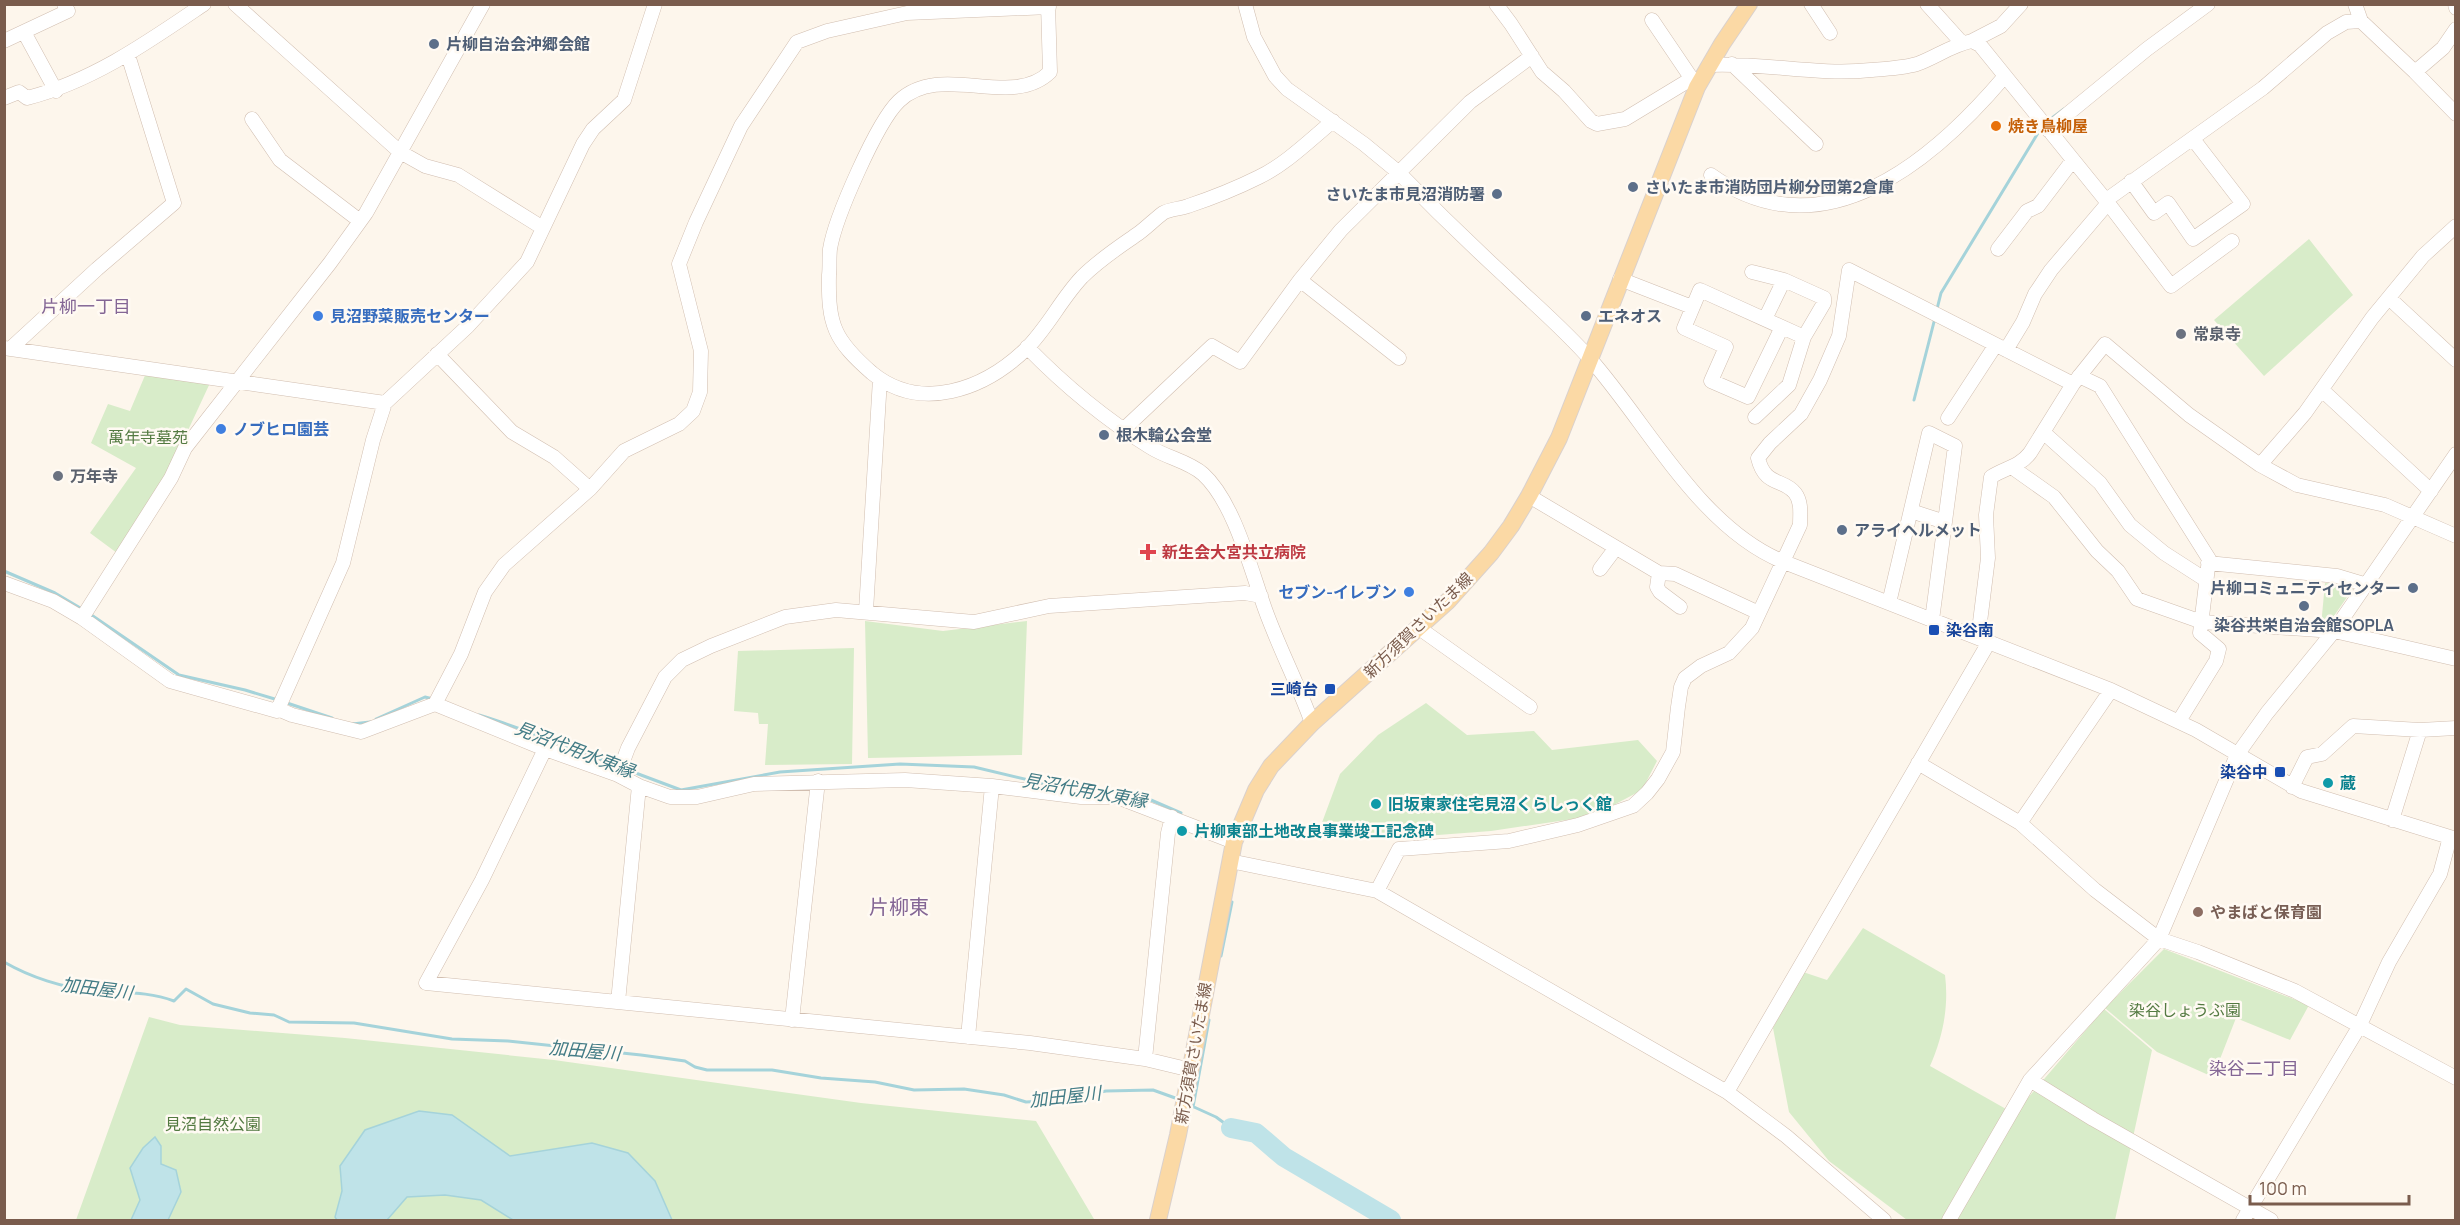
<svg xmlns="http://www.w3.org/2000/svg" width="2460" height="1225" font-family="Manrope,'Noto Sans JP',sans-serif">
  <style>
    .green { fill: #d8ecc9 }
    .water { fill: #bfe3e8; stroke: #a5d3da; stroke-width: 1.5 }
    .lines { fill: none; stroke-linecap: round; stroke-linejoin: round }
    .stream { stroke: #a5d3da; stroke-width: 3 }
    .river { stroke: #bfe3e8; stroke-width: 20 }
    .minor-casing { stroke: #d1beb0; stroke-width: 15 }
    .major-casing { stroke: #dad1cd; stroke-width: 18 }
    .minor { stroke: #fff; stroke-width: 14 }
    .major { stroke: #fbd9a5; stroke-width: 16 }
    .service-dot { fill: #5c6f8a; stroke: #fffaf3; stroke-width: 2 }
    .food-dot { fill: #e8710a; stroke: #fffaf3; stroke-width: 2 }
    .shop-dot { fill: #3f7fe0; stroke: #fffaf3; stroke-width: 2 }
    .worship-dot { fill: #6b7280; stroke: #fffaf3; stroke-width: 2 }
    .health-dot { fill: #e0444e; stroke: #fffaf3; stroke-width: 2 }
    .transit-dot { fill: #1a4fb4; stroke: #fffaf3; stroke-width: 2 }
    .culture-dot { fill: #0f9aa8; stroke: #fffaf3; stroke-width: 2 }
    .education-dot { fill: #8d6e63; stroke: #fffaf3; stroke-width: 2 }
    .labels { text-anchor: middle; dominant-baseline: central; stroke-width: 5; stroke-linejoin: round; paint-order: stroke }
    .service-label { font-size: 16px; font-weight: bold; fill: #4e5e75; stroke: #fffaf3; text-anchor: start }
    .food-label { font-size: 16px; font-weight: bold; fill: #c56008; stroke: #fffaf3; text-anchor: start }
    .shop-label { font-size: 16px; font-weight: bold; fill: #366cbe; stroke: #fffaf3; text-anchor: start }
    .worship-label { font-size: 16px; font-weight: bold; fill: #5b616d; stroke: #fffaf3; text-anchor: start }
    .park-label { font-size: 16px; fill: #537a41; stroke: #fffaf3 }
    .health-label { font-size: 16px; font-weight: bold; fill: #be3a42; stroke: #fffaf3; text-anchor: start }
    .street-label { font-size: 16px; fill: #7a5c4d; stroke: #fffaf3 }
    .transit-label { font-size: 16px; font-weight: bold; fill: #164399; stroke: #fffaf3; text-anchor: end }
    .culture-label { font-size: 16px; font-weight: bold; fill: #0d838f; stroke: #fffaf3; text-anchor: start }
    .education-label { font-size: 16px; font-weight: bold; fill: #785e54; stroke: #fffaf3; text-anchor: start }
    .neighbourhood-label { font-size: 18px; fill: #846695; stroke: #fffaf3 }
    .water-label { font-size: 18px; font-style: italic; fill: #437c86; stroke: #fffaf3 }
    .quarter-label { font-size: 20px; fill: #846695; stroke: #fffaf3 }
  </style>
  <rect width="100%" height="100%" fill="#fdf6ec"/>
  <!-- green -->
  <path class="green" d="M2309,239L2353,295L2264,376L2214,320Z
    M146,373L210,383L164,482L117,553L90,533L136,468L91,443L108,404L130,411Z
    M2325,583L2354,587L2327,626H2321Z
    M865,621L943,631L1027,621L1022,755L868,758Z
    M854,648L852,764L765,765L768,724H759L758,713L734,711L738,651Z
    M1426,703L1467,735L1534,731L1552,750L1638,740L1657,761L1642,790L1593,816L1491,831L1398,838L1317,836L1340,774L1378,735Z
    M1863,928L1945,975C1949,1006 1943,1037 1930,1066L2006,1109L2027,1099L2104,1009L2152,1050L2115,1220H1907L1829,1161L1789,1112L1773,1028L1803,972L1827,980Z
    M2164,949L2309,1005L2290,1040L2236,1018L2213,1077L2157,1052L2105,1008Z
    M149,1017L180,1025L345,1038L554,1060L861,1103L1036,1121L1094,1219L1146,1220H76Z"/>
  <!-- water -->
  <path class="water" d="M419,1111L452,1115L510,1156L592,1143L628,1153L655,1181L672,1220H513L481,1200L445,1195L407,1197L387,1220H337L335,1217L342,1191L340,1166L365,1130Z
    M155,1137L161,1146V1164L176,1170L181,1192L168,1220H131L140,1200L130,1168L143,1148Z"/>
  <g class="lines">
    <!-- stream -->
    <path class="stream" d="M2048,121L2064,109
      M1937,309L1941,293L2041,128
      M1914,400L1935,318
      M4,571L55,593L82,609
      M90,614L179,675L245,690L278,700
      M287,703L332,718
      M479,715C525,729 570,748 616,765
      M376,719L425,697L433,699
      M352,724L370,722
      M625,769L681,790L780,772L900,764L974,767L1058,787L1114,791
      M1126,794L1144,797L1181,813
      M1221,956L1232,902
      M4,962C30,977 63,988 92,990C120,993 147,991 174,1001L186,989L213,1004L250,1013L274,1015L289,1022L354,1023L452,1039L508,1041L641,1055L685,1061L695,1067L707,1070H772L821,1078L875,1082L914,1090L964,1089L1004,1095L1026,1102L1060,1100L1106,1091L1153,1090L1178,1099
      M1193,1107L1209,1020
      M1194,1107L1216,1117L1231,1128"/>
    <!-- river -->
    <path class="river" d="M1231,1128L1256,1133L1284,1157L1391,1220"/>
    <!-- minor casing -->
    <g class="minor-casing">
      <path id="minor" d="M235,4L400,152L425,166L458,175L543,228
        M655,4L624,100L593,129L583,144L527,262L468,326L385,403L373,440L343,563L278,709L292,715L361,732L435,704L461,654L485,592L504,565L590,489L624,451L679,424L693,411L700,392L701,351L679,264L696,222L741,126L797,42L827,31L907,13L1049,7
        M1048,4L1050,72C1011,110 941,61 899,101C877,122 835,218 830,249C829,258 830,267 829,275C828,325 834,340 872,373C921,413 984,389 1025,350C1047,329 1061,299 1082,277C1100,259 1119,247 1139,233C1147,227 1155,219 1163,213C1170,209 1180,209 1188,206C1212,198 1237,188 1259,177C1286,164 1310,140 1333,121
        M1245,4L1254,37L1275,76L1287,89L1364,144L1398,172C1433,208 1469,243 1506,277C1534,304 1565,330 1591,360C1649,426 1700,528 1784,562L2111,690L2196,730L2301,791L2456,839
        M1496,4L1511,24L1542,72L1564,91L1591,121L1597,124L1625,119L1691,79
        M1811,4L1830,33
        M1927,4L1962,43
        M2355,4L2361,21L2415,72L2456,114
        M2455,4L2456,8
        M1652,20L1696,85
        M24,32L56,91
        M4,41L68,11L64,4
        M1972,41L2001,26L2021,4
        M1732,64L1816,144
        M1709,65C1763,62 1817,76 1871,70C1885,69 1903,68 1917,64C1936,57 1952,45 1972,41L1980,45L2108,203L2171,286L2232,241
        M2415,72L2443,48L2456,29
        M4,98L19,92L27,98C93,81 148,42 204,4
        M252,119L280,160L360,221
        M2048,130L2147,49L2208,4
        M1711,175C1823,255 1933,161 2005,76
        M2131,181L2154,213L2168,203L2193,239L2243,204L2193,139
        M1998,249L2027,211L2038,206L2073,160
        M1752,272L1784,280L1824,298V303L1804,337L1789,385L1755,417
        M1620,279L1692,307
        M1300,280L1399,358
        M2389,298L2456,360
        M1765,319L1784,280
        M1782,327L1748,397L1711,381L1726,347L1684,328L1700,290L1804,337
        M1027,347C1065,386 1105,419 1150,447C1167,458 1188,461 1203,474C1234,502 1251,570 1265,609C1279,648 1298,684 1312,723
        M4,348L385,403
        M10,349L97,269L174,203L128,55
        M2006,350L2023,322L2035,294L2051,270L2108,203L2109,198L2263,88L2327,33L2346,22L2361,21
        M437,354L512,432L554,457L590,489
        M2079,376L2100,386L2209,559L2200,633L2219,649L2216,661L2179,721
        M2322,390L2431,491
        M1948,418L1995,346
        M1124,429L1212,346L1240,362L1300,280L1341,230L1470,102L1532,56
        M2043,432L2100,483L2130,525L2164,553L2206,580
        M2260,465L2305,413L2372,318L2423,256L2456,226
        M2013,468L2054,497L2097,551L2118,571L2137,599L2202,622L2334,631L2456,659
        M1529,496L1659,573L1657,587L1660,592L1680,607
        M1911,511L1945,522
        M2208,563L2337,576L2367,585
        M1600,569L1615,549
        M1659,573L1675,574L1759,613
        M4,583L53,601L82,618L170,681L277,711
        M1889,603L1929,433L1955,446L1932,620
        M866,611L880,379
        M82,618L171,478L185,448L330,263L366,213L483,4
        M1419,628L1530,707
        M1978,638L1988,558L1986,515L1991,477C2005,468 2019,467 2030,453L2073,384L2105,344L2189,415L2260,465L2297,485L2385,505L2456,536
        M435,704L545,749L618,775L639,786L670,797H697L754,784L905,780L992,786L1081,797H1117L1234,842
        M545,749L482,880L426,983L1030,1043L1145,1059
        M1918,763L2020,823L2095,890L2159,939L2198,952L2295,991L2456,1078
        M618,775L628,748L665,677L682,660L711,646L785,617L836,610L974,622L1049,606L1245,593L1261,596
        M2292,787L2307,757L2322,754L2353,726L2420,730L2456,728
        M1172,817L1168,833L1145,1059L1191,1070
        M2392,820L2420,730
        M2020,823L2111,690
        M1230,861L1377,891L1727,1092L1786,1136L1884,1220
        M1377,891L1399,849L1509,841L1578,825L1633,806L1647,793L1658,779L1673,752L1678,707L1681,687L1685,678L1701,666L1729,653L1752,628L1800,525C1800,514 1802,502 1795,493C1783,478 1765,487 1758,458L1770,443L1801,414L1820,380L1839,336L1849,270L2073,384
        M618,1002L639,786
        M792,1020L818,781
        M968,1037L992,786
        M2030,1080L2093,1119L2271,1220
        M1727,1092L1989,642
        M1949,1220L2030,1080L2159,939L2237,755L2267,713L2334,631L2456,454
        M2243,1220L2359,1027L2389,962L2440,874L2450,837"/>
    </g>
    <!-- major casing -->
    <g class="major-casing">
      <path id="major" d="M1158,1220L1178,1135L1234,842L1256,790L1271,766L1312,723L1448,601L1491,553L1511,526L1529,496L1559,438L1697,87L1722,44L1749,4"/>
    </g>
    <!-- minor -->
    <use href="#minor" class="minor"/>
    <!-- major -->
    <use href="#major" class="major"/>
  </g>
  <!-- markers -->
  <g class="service-dot">
    <circle cx="434" cy="44" r="6"/>
    <circle cx="1633" cy="187" r="6"/>
    <circle cx="1497" cy="194" r="6"/>
    <circle cx="1586" cy="316" r="6"/>
    <circle cx="1104" cy="435" r="6"/>
    <circle cx="1842" cy="530" r="6"/>
    <circle cx="2413" cy="588" r="6"/>
    <circle cx="2304" cy="606" r="6"/>
  </g>
  <circle class="food-dot" cx="1996" cy="126" r="6"/>
  <g class="shop-dot">
    <circle cx="318" cy="316" r="6"/>
    <circle cx="221" cy="429" r="6"/>
    <circle cx="1409" cy="592" r="6"/>
  </g>
  <g class="worship-dot">
    <circle cx="2181" cy="334" r="6"/>
    <circle cx="58" cy="476" r="6"/>
  </g>
  <path class="health-dot" d="M1145 543h6v6h6v6h-6v6h-6v-6h-6v-6h6z"/>
  <g class="transit-dot">
    <rect x="1928" y="624" width="12" height="12" rx="3"/>
    <rect x="1324" y="683" width="12" height="12" rx="3"/>
    <rect x="2274" y="766" width="12" height="12" rx="3"/>
  </g>
  <g class="culture-dot">
    <circle cx="2328" cy="783" r="6"/>
    <circle cx="1376" cy="804" r="6"/>
    <circle cx="1182" cy="831" r="6"/>
  </g>
  <circle class="education-dot" cx="2198" cy="912" r="6"/>
  <g class="labels">
    <!-- service labels -->
    <g class="service-label">
      <text x="446" y="44">片柳自治会沖郷会館</text>
      <text x="1645" y="187">さいたま市消防団片柳分団第2倉庫</text>
      <text x="1485" y="194" text-anchor="end">さいたま市見沼消防署</text>
      <text x="1598" y="316">エネオス</text>
      <text x="1116" y="435">根木輪公会堂</text>
      <text x="1854" y="530">アライヘルメット</text>
      <text x="2401" y="588" text-anchor="end">片柳コミュニティセンター</text>
      <text x="2304" y="625" text-anchor="middle">染谷共栄自治会館SOPLA</text>
    </g>
    <!-- food labels -->
    <g class="food-label">
      <text x="2008" y="126">焼き鳥柳屋</text>
    </g>
    <!-- shop labels -->
    <g class="shop-label">
      <text x="330" y="316">見沼野菜販売センター</text>
      <text x="233" y="429">ノブヒロ園芸</text>
      <text x="1397" y="592" text-anchor="end">セブン-イレブン</text>
    </g>
    <!-- worship labels -->
    <g class="worship-label">
      <text x="2193" y="334">常泉寺</text>
      <text x="70" y="476">万年寺</text>
    </g>
    <!-- park labels -->
    <g class="park-label">
      <text x="148" y="437">萬年寺墓苑</text>
      <text x="2185" y="1010">染谷しょうぶ園</text>
      <text x="213" y="1124">見沼自然公園</text>
    </g>
    <!-- health labels -->
    <g class="health-label">
      <text x="1162" y="552">新生会大宮共立病院</text>
    </g>
    <!-- street labels -->
    <g class="street-label">
      <text transform="translate(1418 625) rotate(-44)">新方須賀さいたま線</text>
      <text transform="translate(1193 1053) rotate(-80)">新方須賀さいたま線</text>
    </g>
    <!-- transit labels -->
    <g class="transit-label">
      <text x="1946" y="630" text-anchor="start">染谷南</text>
      <text x="1318" y="689">三崎台</text>
      <text x="2268" y="772">染谷中</text>
    </g>
    <!-- culture labels -->
    <g class="culture-label">
      <text x="2340" y="783">蔵</text>
      <text x="1388" y="804">旧坂東家住宅見沼くらしっく館</text>
      <text x="1194" y="831">片柳東部土地改良事業竣工記念碑</text>
    </g>
    <!-- education labels -->
    <g class="education-label">
      <text x="2210" y="912">やまばと保育園</text>
    </g>
    <!-- neighbourhood labels -->
    <g class="neighbourhood-label">
      <text x="86" y="306">片柳一丁目</text>
      <text x="2254" y="1068">染谷二丁目</text>
    </g>
    <!-- water labels -->
    <g class="water-label">
      <text transform="translate(575 749) rotate(21)">見沼代用水東縁</text>
      <text transform="translate(1085 790) rotate(10)">見沼代用水東縁</text>
      <text transform="translate(97 988) rotate(7)">加田屋川</text>
      <text transform="translate(585 1050) rotate(5)">加田屋川</text>
      <text transform="translate(1065 1096) rotate(-6)">加田屋川</text>
    </g>
    <!-- quarter labels -->
    <g class="quarter-label">
      <text x="899" y="906">片柳東</text>
    </g>
  </g>
  <!-- border -->
  <rect width="2460" height="1225" fill="none" stroke="#7a5c4d" stroke-width="12"/>
  <!-- scale -->
  <path d="M2250 1195v9h159v-9" fill="none" stroke="#7a5c4d" stroke-width="3"/>
  <text x="2259" y="1195" font-size="18" fill="#7a5c4d" stroke="#fffaf3" stroke-width="4.5" paint-order="stroke">100 m</text>
</svg>
